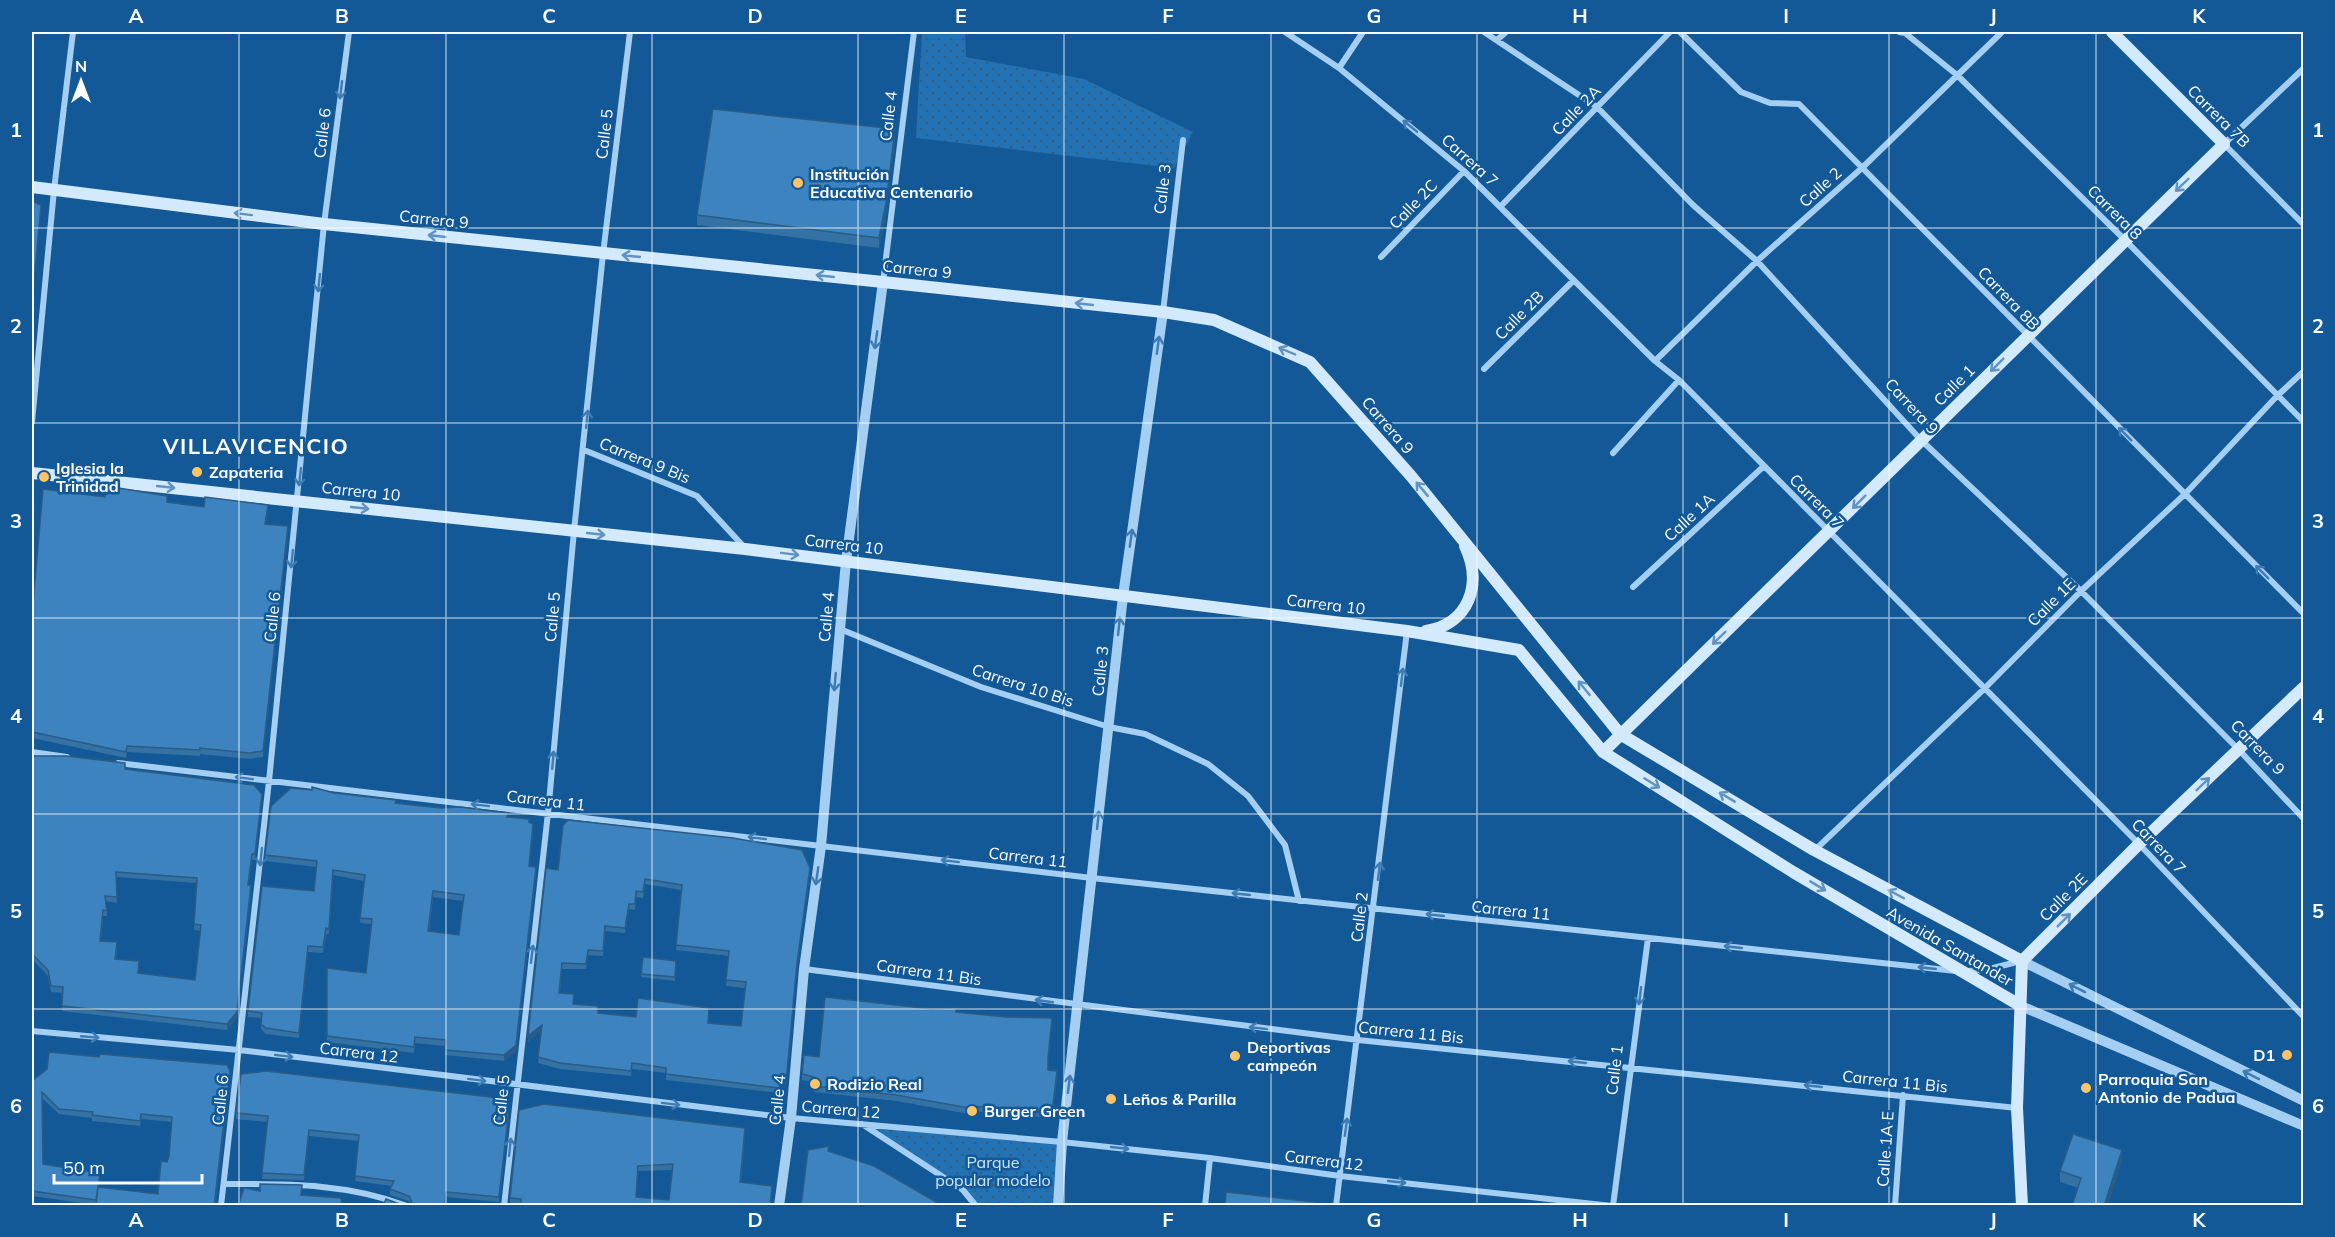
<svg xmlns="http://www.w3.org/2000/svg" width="2335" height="1237" font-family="Mulish,sans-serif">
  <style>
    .grass { fill: url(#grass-dots) }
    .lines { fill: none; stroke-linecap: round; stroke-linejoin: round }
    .minor { stroke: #a4cff3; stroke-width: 6 }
    .tertiary { stroke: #a4cff3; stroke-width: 10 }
    .secondary { stroke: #d3e9fc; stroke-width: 12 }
    .wall { fill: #3471a4; fill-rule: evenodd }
    .shaded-wall { fill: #2a5c86 }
    .building { fill: #3c83bf; stroke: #2a5c86; stroke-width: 1.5; fill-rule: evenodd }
    .oneway { stroke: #3e7cb3 }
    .oneway2 { stroke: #6093bf }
    .grid { fill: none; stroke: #fff; stroke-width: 1.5; stroke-opacity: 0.55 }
    .poi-dot { fill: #ffc466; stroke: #135997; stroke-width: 2 }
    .labels { text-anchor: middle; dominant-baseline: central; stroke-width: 5; stroke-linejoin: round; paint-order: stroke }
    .street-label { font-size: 16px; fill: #fff; stroke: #135997 }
    .poi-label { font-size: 16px; font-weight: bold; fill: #fff; stroke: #135997; text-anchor: start }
    .park-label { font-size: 16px; fill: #cce7fd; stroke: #135997 }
    .district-label { font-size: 22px; font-weight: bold; letter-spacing: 1.5px; fill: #fff; stroke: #135997 }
    .neatline { fill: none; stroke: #fff; stroke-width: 2 }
    .grid-label { font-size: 20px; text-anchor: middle; font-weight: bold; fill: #fff }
  </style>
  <defs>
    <pattern id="grass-dots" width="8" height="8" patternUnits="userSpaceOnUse" patternTransform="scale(1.5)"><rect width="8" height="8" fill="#2272b4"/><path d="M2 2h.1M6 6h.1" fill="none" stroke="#395d7b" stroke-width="1.8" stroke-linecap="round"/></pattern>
  </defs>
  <rect width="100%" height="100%" fill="#135997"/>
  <!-- grass -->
  <path class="grass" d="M922,32H965L966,57L1084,79L1193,132L1174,168L916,138Z
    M861,1124L1062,1142L1058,1205H976L963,1190Z"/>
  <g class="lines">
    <!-- minor -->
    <path class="minor" d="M1285,32L1339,68L1464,171L1655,361L1679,380L2139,844L2304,1017
      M1484,32L1597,107L1693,205L1757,261L1921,440L2081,591L2239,750L2304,819
      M1680,32L1741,92L1770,103L1799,104L2304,614
      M1899,32L1905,33L1957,75L2125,240L2304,422
      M1497,40L1506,32
      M1339,68L1363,32
      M2304,68L2224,144L2304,225
      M1501,206L1670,32
      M1381,257L1464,171
      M883,282L914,32
      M1163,312L1183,140
      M1655,361L1757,261L1863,167L2002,32
      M1484,369L1573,281
      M32,422L54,190L73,32
      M584,450L697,496L745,548
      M1613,453L1679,380
      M1633,587L1764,466
      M840,629L981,687L1109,727L1145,734L1208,764L1248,796L1285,845L1299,901
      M32,752L67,757
      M118,763L1092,878L1956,971
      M1815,850L1985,688L2081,591L2185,494L2277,396L2304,371
      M804,969L1358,1040L2017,1108
      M1967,971L1985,970L2021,961
      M32,1031L239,1050L791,1118L1062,1142L1210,1158L1340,1176L1612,1206
      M862,1124L963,1190L976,1206
      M224,1184C288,1184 346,1183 407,1206
      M221,1206L269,781L324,224L349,32
      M504,1206L548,813L574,531L603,254L630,32
      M1205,1206L1210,1158
      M1336,1206L1407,631
      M1613,1206L1648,938
      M1895,1206L1903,1095"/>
    <!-- tertiary -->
    <path class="tertiary" d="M2022,961L2304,1101
      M2021,1006L2304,1126
      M779,1206L791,1118L804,969L821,846L846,561L883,282
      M1058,1206L1062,1142L1123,596L1163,312"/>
    <!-- secondary -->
    <path class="secondary" d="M32,187L324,224L883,282L1163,312L1214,320L1310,362L1411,476L1620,734L1814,850L2022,961
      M32,473L745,549L1407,631L1519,650L1603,752L1793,872L2021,1006
      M1426,631C1469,624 1483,584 1465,546
      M1603,752L2224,144L2112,32
      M2022,1206L2017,1108L2022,961L2139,844L2304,687"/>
  </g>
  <!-- wall -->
  <path class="wall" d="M895,140L886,214L879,248L697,225V215Z
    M105,497L167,502L204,507L268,510L266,524L288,532L263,757L249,759L200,754V756L127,752L126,758L32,738V603H33Z
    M32,756L125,769L262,800L255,860H252L248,885L251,891L237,1017L227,1030L62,1011L63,993L51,992L48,976L32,959ZM116,877L197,883L194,930L201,931L195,980L139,973L116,959L117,948L101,941L103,916H107L106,901L117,903Z
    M334,793L395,803L508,817L529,822L533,830L529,866L536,873L516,1051L504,1061L445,1055V1046L415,1043L414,1053L327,1042V968L366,973L371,924L360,923L364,881L333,875L329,934H326L323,953L308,952L299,1038L266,1034L261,1029V1018L248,1017V1011L314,891L317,867L265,861V855ZM433,897L463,901L459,935L429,932Z
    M558,870L810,873L797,968L787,1077L784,1089L779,1093L666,1080V1073L632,1069L631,1076L560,1069L538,1063L541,1031L528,1042ZM645,884L681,890L676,950L729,956L726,986L745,988L741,1026L708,1023L709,1014L636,1017L598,1013L574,1004L560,993L562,969H586L588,955L603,956L605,931L625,933L629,909L635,910L636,897L643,898Z
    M676,961L675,981L641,977V974Z
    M956,1012L1052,1023L1048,1063V1070L1057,1077L1052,1118L970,1111L969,1114L896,1101L814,1092V1082L802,1080V1074L819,1057Z
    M230,1076L215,1206H96V1201V1205L32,1196V1081ZM42,1098L59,1114L92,1118V1121L140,1126L141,1119L172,1122L169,1156L158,1194L99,1187L100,1178L43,1164Z
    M236,1113L509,1115L499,1202L446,1197L445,1206H406L410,1203L409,1201L390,1195V1189L392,1186L355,1181L359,1141L309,1136L304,1180L262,1179L267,1122L236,1119Z
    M745,1134L741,1182L772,1191L771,1206L521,1204L510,1203V1198ZM673,1170L669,1200L636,1197L638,1171Z
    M2122,1161L2078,1188L2060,1182V1171Z"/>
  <!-- shaded-wall -->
  <path class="shaded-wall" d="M895,129V140L886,214L879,248V238Z
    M41,205V212L32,311V304Z
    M288,526V532L263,757V751Z
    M262,794V800L255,860V854Z
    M536,867L516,1051L504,1061V1055Z
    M810,868L797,968L787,1077L784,1089L779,1093V1088Z
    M251,885L237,1017L227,1030V1024Z
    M629,904V909L625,933V928Z
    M308,946V952L299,1038V1033Z
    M542,1025V1030L528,1042V1036Z
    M230,1071L215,1206H214Z
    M509,1110V1115L499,1202V1197Z
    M2122,1150V1161L2108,1206H2104Z"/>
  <!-- building -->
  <path class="building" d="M713,109L895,129L886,203L879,238L697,215Z
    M32,201L41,205L32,304Z
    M106,486L167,496V502L204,507L205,497L268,505L265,524L288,526L263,751L249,753L200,748V750L127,746L126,752L32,732V603H33L43,489L105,497Z
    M32,756H66L125,763V769L254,785L262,794L255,854H252L248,885H251L237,1012L227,1024L62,1006L63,987L51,986L48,970L32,954ZM116,872L197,878L194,924L201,925L195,980L138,973L139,961L115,959L117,942L100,941L103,910L107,911L105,896L117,897Z
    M312,787L334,793L396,800L395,803L441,808L460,807L508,813L507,817L529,819V822L533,824L529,866L536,867L516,1045L504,1055L445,1050L446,1040L415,1037L414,1047L327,1036V968L366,973L372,919L360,918L365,875L333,870L329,929L326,928L323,947L308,946L299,1033L266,1028L261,1024L262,1013L248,1011L262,886L314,891L317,861L265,855L271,806L291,788L312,790ZM433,891L464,895L459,935L428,931Z
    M568,820L733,838L802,850L810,868L797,963L787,1072L784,1083L779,1088L666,1074V1068L632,1063L631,1071L560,1063L538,1057L542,1025L528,1036L546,868L558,870L563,825ZM645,879L682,885L676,945L729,951L726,980L746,982L741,1026L708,1023L709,1008L638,998L636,1017L598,1013V1006L573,1004L574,994L559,993L562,963L586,964L588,950L603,951L605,926L625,928L629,904H635L636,891L643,892Z
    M643,957L676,961L675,977L641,974Z
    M825,997L931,1009L956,1008V1012L1006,1017L1052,1018L1048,1058V1070L1057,1071L1052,1113L970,1106L969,1108L896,1095L814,1086V1077L802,1074L804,1055L819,1057Z
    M49,1052L99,1057L100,1054L227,1065L230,1071L214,1206L96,1205L98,1187L158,1194L161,1161L167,1162L169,1156L172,1117L141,1114L140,1121L92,1115L93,1112L59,1109L42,1092L43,1164L100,1173L96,1200L32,1191V1081L47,1069Z
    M266,1071L499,1098L509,1110L499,1197L446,1192L445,1206H406L412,1202L409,1196L390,1189L394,1181L355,1176L359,1135L309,1130L304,1175L262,1173L268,1116L236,1113L241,1074Z
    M544,1104L745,1128L740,1182L772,1186L770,1206H521V1199L510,1198L519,1110ZM673,1164L669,1200L636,1197L638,1166Z
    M2073,1134L2122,1150L2104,1206H2072L2081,1178L2060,1171Z
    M829,1146L828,1151L874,1166L943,1206H801L808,1150Z
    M260,1184L302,1185L301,1195L341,1198L342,1206H238L244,1188L260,1191Z
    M1226,1192L1322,1203V1206H1225Z
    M386,1199L405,1206H383Z"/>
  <!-- one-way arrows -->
  <defs><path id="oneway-shaft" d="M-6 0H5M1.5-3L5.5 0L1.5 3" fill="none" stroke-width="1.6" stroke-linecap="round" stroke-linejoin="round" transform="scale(1.5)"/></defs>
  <g class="oneway">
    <use href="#oneway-shaft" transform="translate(341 90) rotate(97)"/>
    <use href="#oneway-shaft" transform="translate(1410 126) rotate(-141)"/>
    <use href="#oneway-shaft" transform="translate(319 283) rotate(96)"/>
    <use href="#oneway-shaft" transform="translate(876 340) rotate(98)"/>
    <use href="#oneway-shaft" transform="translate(1158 345) rotate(-82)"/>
    <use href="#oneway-shaft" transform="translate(587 419) rotate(-84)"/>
    <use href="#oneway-shaft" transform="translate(2125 434) rotate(-135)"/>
    <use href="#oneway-shaft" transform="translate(300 477) rotate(96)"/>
    <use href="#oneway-shaft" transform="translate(1131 538) rotate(-82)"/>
    <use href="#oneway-shaft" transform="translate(292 559) rotate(96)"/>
    <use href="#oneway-shaft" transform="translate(2262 572) rotate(-135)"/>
    <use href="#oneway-shaft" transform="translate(1119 626) rotate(-84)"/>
    <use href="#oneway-shaft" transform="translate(1402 677) rotate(-83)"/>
    <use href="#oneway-shaft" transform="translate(835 682) rotate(95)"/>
    <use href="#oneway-shaft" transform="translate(553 760) rotate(-85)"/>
    <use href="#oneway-shaft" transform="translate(244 778) rotate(-173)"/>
    <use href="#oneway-shaft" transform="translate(480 805) rotate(-173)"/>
    <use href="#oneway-shaft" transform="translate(1098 820) rotate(-84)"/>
    <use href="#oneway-shaft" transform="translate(757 838) rotate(-173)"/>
    <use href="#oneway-shaft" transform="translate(261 857) rotate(96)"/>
    <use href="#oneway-shaft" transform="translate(950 861) rotate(-173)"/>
    <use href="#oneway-shaft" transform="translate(1379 871) rotate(-83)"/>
    <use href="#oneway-shaft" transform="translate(817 876) rotate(98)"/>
    <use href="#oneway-shaft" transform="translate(1241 894) rotate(-174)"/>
    <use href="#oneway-shaft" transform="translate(1435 915) rotate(-174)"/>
    <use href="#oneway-shaft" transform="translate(1733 947) rotate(-174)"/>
    <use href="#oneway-shaft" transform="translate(532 954) rotate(-83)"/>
    <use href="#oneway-shaft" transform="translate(1927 968) rotate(-174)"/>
    <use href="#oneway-shaft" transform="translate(2077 988) rotate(-153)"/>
    <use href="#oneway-shaft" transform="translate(1640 996) rotate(97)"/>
    <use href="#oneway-shaft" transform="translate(1044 1001) rotate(-172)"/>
    <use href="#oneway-shaft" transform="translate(1258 1028) rotate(-173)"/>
    <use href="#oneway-shaft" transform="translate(90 1037) rotate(5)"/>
    <use href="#oneway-shaft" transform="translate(284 1056) rotate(7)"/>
    <use href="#oneway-shaft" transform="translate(1577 1062) rotate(-174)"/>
    <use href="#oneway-shaft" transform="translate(2251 1075) rotate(-153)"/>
    <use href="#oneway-shaft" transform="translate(477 1080) rotate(7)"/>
    <use href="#oneway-shaft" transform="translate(1069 1084) rotate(-83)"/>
    <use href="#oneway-shaft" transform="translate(1813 1086) rotate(-174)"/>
    <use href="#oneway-shaft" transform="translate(671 1104) rotate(7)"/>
    <use href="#oneway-shaft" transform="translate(1346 1127) rotate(-82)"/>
    <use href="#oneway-shaft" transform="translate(510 1147) rotate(-84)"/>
    <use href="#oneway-shaft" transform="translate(1120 1148) rotate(6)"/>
    <use href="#oneway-shaft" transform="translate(1397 1182) rotate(6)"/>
  </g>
  <g class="oneway2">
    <use href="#oneway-shaft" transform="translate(2182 185) rotate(136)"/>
    <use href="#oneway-shaft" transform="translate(243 214) rotate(-173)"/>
    <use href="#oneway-shaft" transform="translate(437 236) rotate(-174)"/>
    <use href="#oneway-shaft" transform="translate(631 256) rotate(-174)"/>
    <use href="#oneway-shaft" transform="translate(825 276) rotate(-174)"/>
    <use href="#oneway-shaft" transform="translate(1084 304) rotate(-174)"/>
    <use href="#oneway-shaft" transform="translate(1287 351) rotate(-157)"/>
    <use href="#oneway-shaft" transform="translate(1997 365) rotate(135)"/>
    <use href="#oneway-shaft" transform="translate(166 487) rotate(6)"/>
    <use href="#oneway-shaft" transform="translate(1422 489) rotate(-130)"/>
    <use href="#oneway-shaft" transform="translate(1859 502) rotate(135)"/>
    <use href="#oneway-shaft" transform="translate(360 508) rotate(6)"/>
    <use href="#oneway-shaft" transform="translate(596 534) rotate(6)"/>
    <use href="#oneway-shaft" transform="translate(790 554) rotate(7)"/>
    <use href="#oneway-shaft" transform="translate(1719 638) rotate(136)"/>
    <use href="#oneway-shaft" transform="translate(1584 688) rotate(-129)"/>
    <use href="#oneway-shaft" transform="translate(1652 783) rotate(32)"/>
    <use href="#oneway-shaft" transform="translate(2203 784) rotate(-44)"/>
    <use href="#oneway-shaft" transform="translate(1727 797) rotate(-149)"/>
    <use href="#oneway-shaft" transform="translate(1818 886) rotate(31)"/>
    <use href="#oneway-shaft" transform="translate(1896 894) rotate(-152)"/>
    <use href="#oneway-shaft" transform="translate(2064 920) rotate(-45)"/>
  </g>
  <!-- grid -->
  <path class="grid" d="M239,32V1206M446,32V1206M652,32V1206M858,32V1206M1064,32V1206M1271,32V1206M1477,32V1206M1683,32V1206M1889,32V1206M2096,32V1206M32,228H2304M32,423H2304M32,618H2304M32,814H2304M32,1009H2304"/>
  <!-- markers -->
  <g class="poi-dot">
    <circle cx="798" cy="183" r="6"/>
    <circle cx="197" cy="472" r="6"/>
    <circle cx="44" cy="477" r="6"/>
    <circle cx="2287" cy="1055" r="6"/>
    <circle cx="1235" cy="1056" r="6"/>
    <circle cx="815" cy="1084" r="6"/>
    <circle cx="2086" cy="1088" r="6"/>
    <circle cx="1111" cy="1099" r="6"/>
    <circle cx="972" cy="1111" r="6"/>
  </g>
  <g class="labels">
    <!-- street labels -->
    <g class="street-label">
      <text transform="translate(1576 110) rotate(-46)">Calle 2A</text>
      <text transform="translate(888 116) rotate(-83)">Calle 4</text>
      <text transform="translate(2219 116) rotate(45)">Carrera 7B</text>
      <text transform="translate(322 133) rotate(-83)">Calle 6</text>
      <text transform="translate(604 134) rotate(-83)">Calle 5</text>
      <text transform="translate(1470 160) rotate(42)">Carrera 7</text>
      <text transform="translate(1820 187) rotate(-42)">Calle 2</text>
      <text transform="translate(1162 189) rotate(-83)">Calle 3</text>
      <text transform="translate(1413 204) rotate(-46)">Calle 2C</text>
      <text transform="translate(2115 212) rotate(45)">Carrera 8</text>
      <text transform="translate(434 219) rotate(6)">Carrera 9</text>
      <text transform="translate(917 269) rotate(6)">Carrera 9</text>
      <text transform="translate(2009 298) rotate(46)">Carrera 8B</text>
      <text transform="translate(1519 315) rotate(-45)">Calle 2B</text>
      <text transform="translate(1954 385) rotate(-45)">Calle 1</text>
      <text transform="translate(1912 406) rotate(47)">Carrera 9</text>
      <text transform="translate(1388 425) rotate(49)">Carrera 9</text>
      <text transform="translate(645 460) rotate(22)">Carrera 9 Bis</text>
      <text transform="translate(361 491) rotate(6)">Carrera 10</text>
      <text transform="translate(1817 501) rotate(45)">Carrera 7</text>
      <text transform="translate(1689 517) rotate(-43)">Calle 1A</text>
      <text transform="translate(844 544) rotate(7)">Carrera 10</text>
      <text transform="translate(2051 602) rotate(-45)">Calle 1E</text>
      <text transform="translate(1326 604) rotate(7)">Carrera 10</text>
      <text transform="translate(272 617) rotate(-84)">Calle 6</text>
      <text transform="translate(552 617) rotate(-85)">Calle 5</text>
      <text transform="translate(826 617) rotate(-85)">Calle 4</text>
      <text transform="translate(1100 671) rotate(-84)">Calle 3</text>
      <text transform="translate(1023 685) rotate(18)">Carrera 10 Bis</text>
      <text transform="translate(2258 747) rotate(46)">Carrera 9</text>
      <text transform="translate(546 800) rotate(7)">Carrera 11</text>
      <text transform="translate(2159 846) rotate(46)">Carrera 7</text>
      <text transform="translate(1028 857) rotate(7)">Carrera 11</text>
      <text transform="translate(2063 897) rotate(-45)">Calle 2E</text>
      <text transform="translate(1511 910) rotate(6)">Carrera 11</text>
      <text transform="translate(1359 917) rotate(-83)">Calle 2</text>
      <text transform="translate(1950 946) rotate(30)">Avenida Santander</text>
      <text transform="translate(929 972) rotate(8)">Carrera 11 Bis</text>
      <text transform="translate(1411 1032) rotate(6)">Carrera 11 Bis</text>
      <text transform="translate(359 1052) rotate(7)">Carrera 12</text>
      <text transform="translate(1614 1070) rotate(-83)">Calle 1</text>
      <text transform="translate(1895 1081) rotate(6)">Carrera 11 Bis</text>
      <text transform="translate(220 1100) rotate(-84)">Calle 6</text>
      <text transform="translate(501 1100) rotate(-84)">Calle 5</text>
      <text transform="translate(777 1100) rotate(-84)">Calle 4</text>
      <text transform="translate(841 1109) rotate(5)">Carrera 12</text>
      <text transform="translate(1885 1149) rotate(-86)">Calle 1A E</text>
      <text transform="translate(1324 1160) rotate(7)">Carrera 12</text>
    </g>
    <!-- poi labels -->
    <g class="poi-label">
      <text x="810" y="174">Institución<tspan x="810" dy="18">Educativa Centenario</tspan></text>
      <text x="56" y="468">Iglesia la<tspan x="56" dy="18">Trinidad</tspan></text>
      <text x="209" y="472">Zapateria</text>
      <text x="1247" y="1047">Deportivas<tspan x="1247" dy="18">campeón</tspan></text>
      <text x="2275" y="1055" text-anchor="end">D1</text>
      <text x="2098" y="1079">Parroquia San<tspan x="2098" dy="18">Antonio de Padua</tspan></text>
      <text x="827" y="1084">Rodizio Real</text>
      <text x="1123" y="1099">Leños &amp; Parilla</text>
      <text x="984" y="1111">Burger Green</text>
    </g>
    <!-- park labels -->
    <g class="park-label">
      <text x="993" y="1162">Parque<tspan x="993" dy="18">popular modelo</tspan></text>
    </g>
    <!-- district labels -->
    <g class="district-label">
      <text x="256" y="446">VILLAVICENCIO</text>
    </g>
  </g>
  <!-- border -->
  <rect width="2335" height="1237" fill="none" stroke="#135997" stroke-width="66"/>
  <!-- north arrow -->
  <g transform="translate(81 81)" stroke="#135997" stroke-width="4.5" paint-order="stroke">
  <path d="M0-4.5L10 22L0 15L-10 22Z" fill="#ffffff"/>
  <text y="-9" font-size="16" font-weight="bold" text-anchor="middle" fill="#ffffff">N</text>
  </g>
  <!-- scale -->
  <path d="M54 1174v9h148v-9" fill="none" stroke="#ffffff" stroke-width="3"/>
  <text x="63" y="1174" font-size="18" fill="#ffffff" stroke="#135997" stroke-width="4.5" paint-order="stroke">50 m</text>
  <rect x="33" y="33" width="2269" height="1171" class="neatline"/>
  <g class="grid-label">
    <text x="136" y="23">A</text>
    <text x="342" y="23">B</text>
    <text x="549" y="23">C</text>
    <text x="755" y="23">D</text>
    <text x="961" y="23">E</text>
    <text x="1168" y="23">F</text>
    <text x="1374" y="23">G</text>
    <text x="1580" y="23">H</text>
    <text x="1786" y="23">I</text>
    <text x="1993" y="23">J</text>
    <text x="2199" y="23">K</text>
    <text x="16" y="137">1</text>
    <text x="2318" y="137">1</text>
    <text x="16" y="333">2</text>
    <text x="2318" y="333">2</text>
    <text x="16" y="528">3</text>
    <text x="2318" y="528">3</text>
    <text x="16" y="723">4</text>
    <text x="2318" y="723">4</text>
    <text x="16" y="918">5</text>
    <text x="2318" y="918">5</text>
    <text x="16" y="1113">6</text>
    <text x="2318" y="1113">6</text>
    <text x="136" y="1227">A</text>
    <text x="342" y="1227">B</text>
    <text x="549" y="1227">C</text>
    <text x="755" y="1227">D</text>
    <text x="961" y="1227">E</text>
    <text x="1168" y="1227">F</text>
    <text x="1374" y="1227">G</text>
    <text x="1580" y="1227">H</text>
    <text x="1786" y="1227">I</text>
    <text x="1993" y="1227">J</text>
    <text x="2199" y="1227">K</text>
  </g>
</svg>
